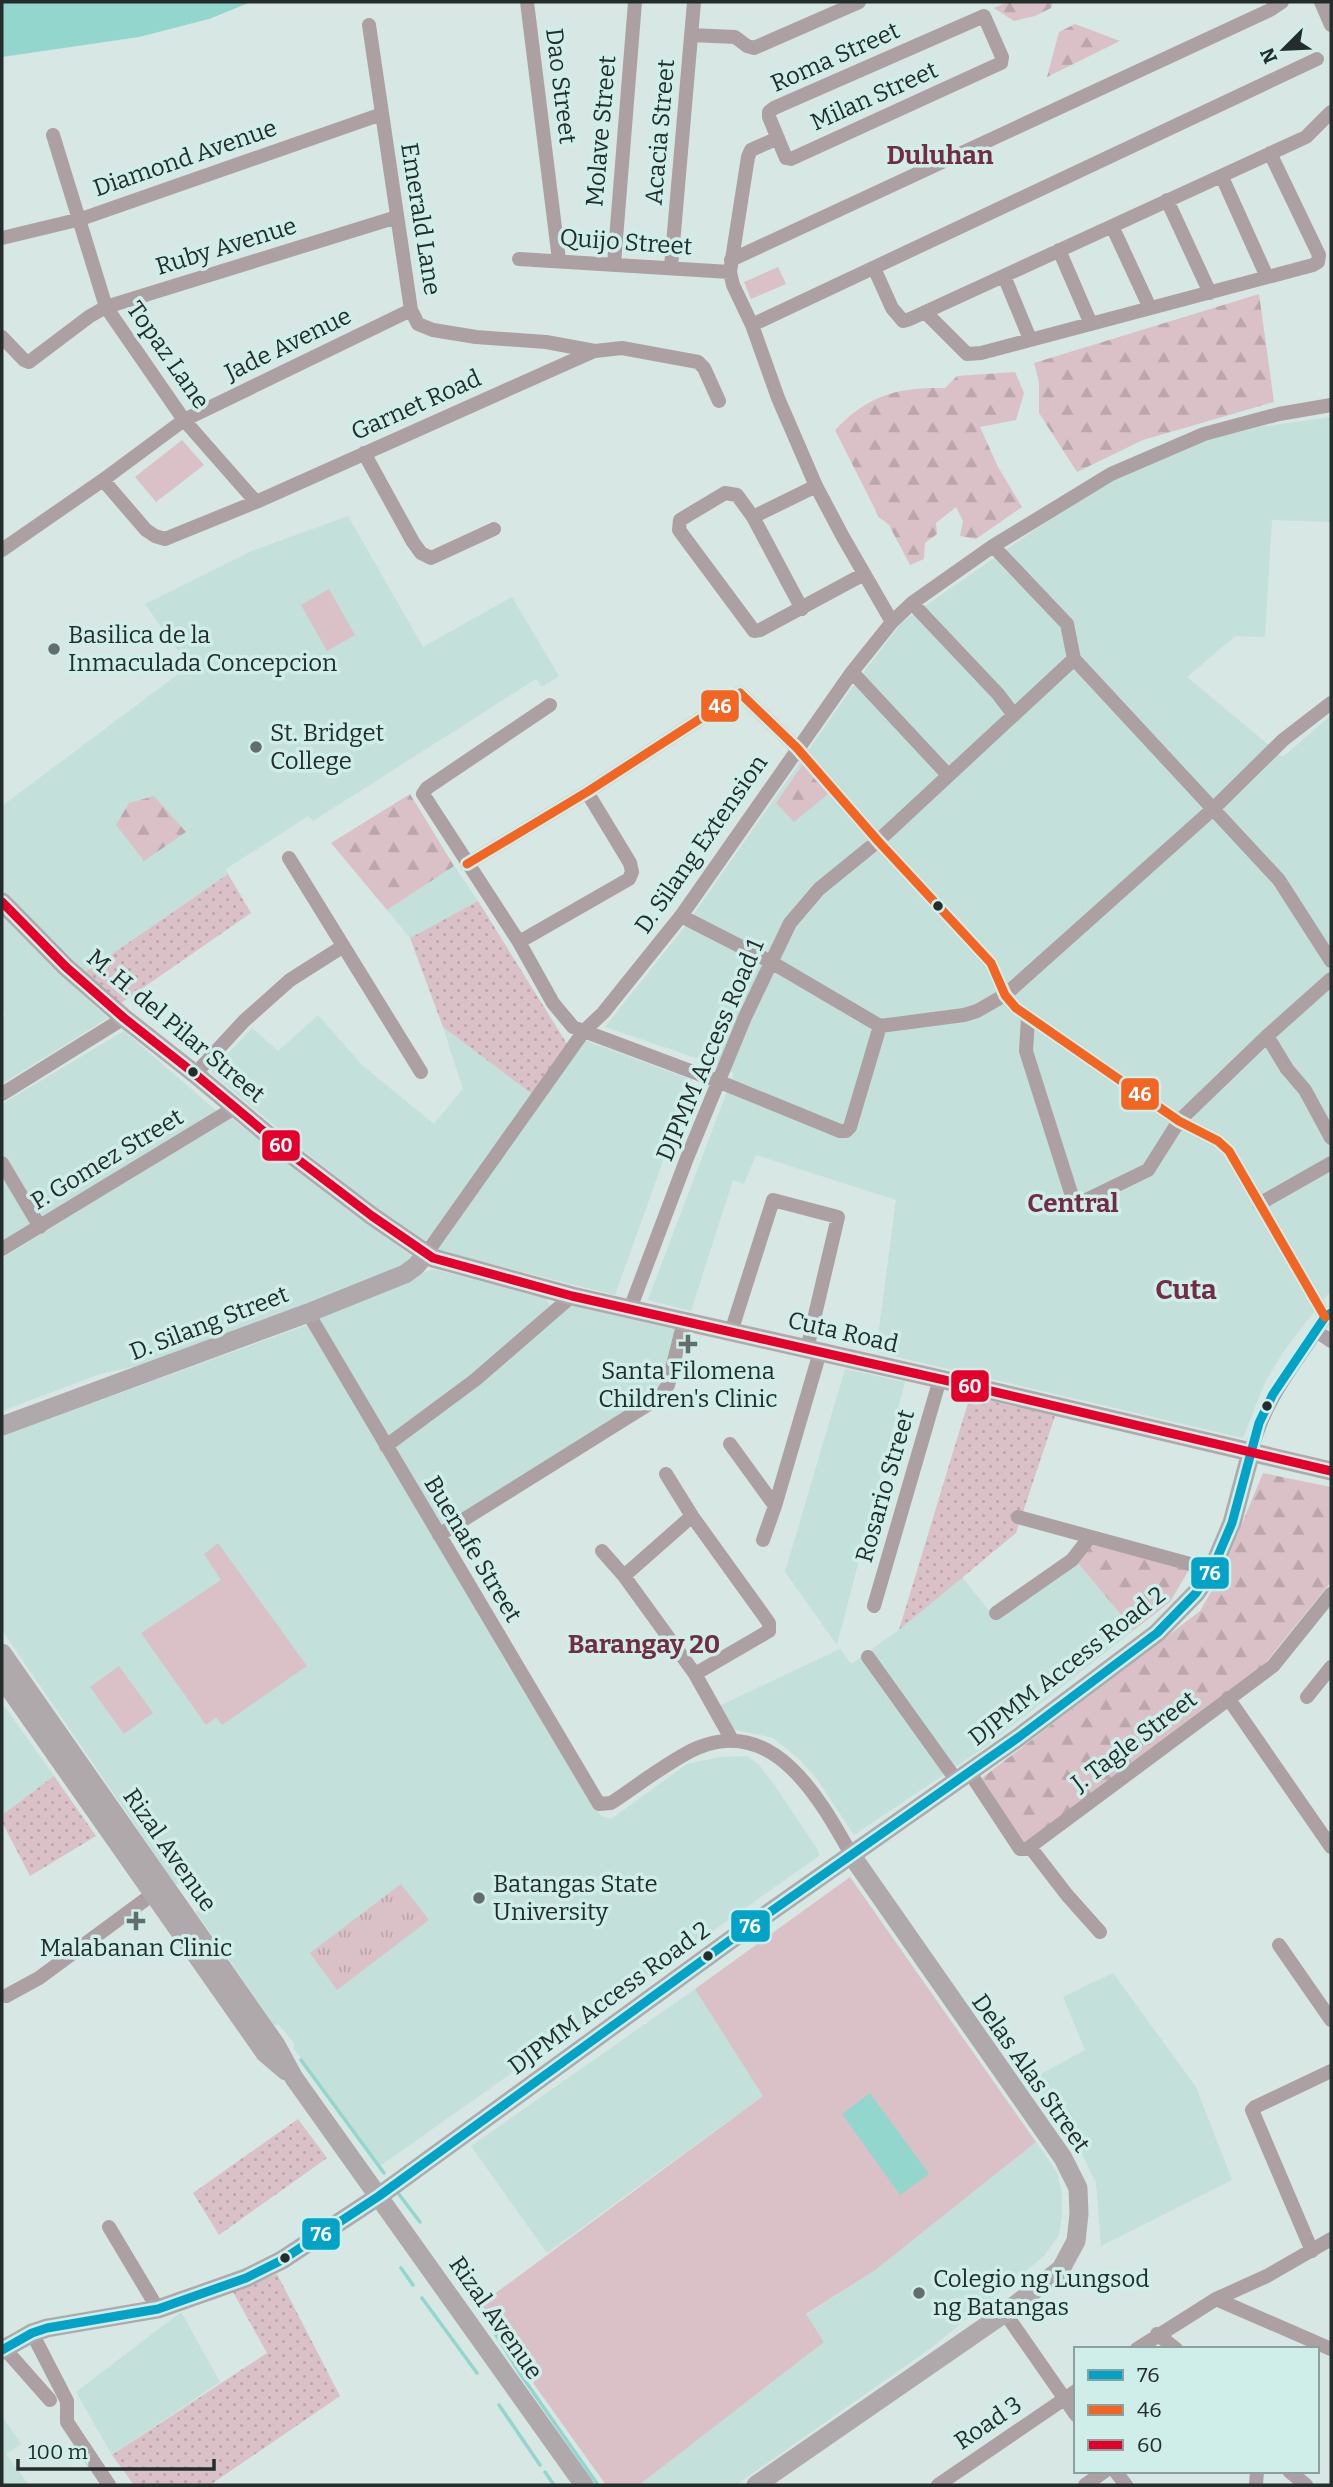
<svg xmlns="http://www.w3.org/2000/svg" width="1333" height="2487" font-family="Bitter,serif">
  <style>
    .built { fill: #c3e0db }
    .grass { fill: url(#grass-dots) }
    .forest { fill: url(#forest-firs) }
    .park { fill: url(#park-tufts) }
    .garden { fill: #dac1c7 }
    .water { fill: #92d6cd }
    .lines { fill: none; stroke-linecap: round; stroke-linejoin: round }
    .stream { stroke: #92d6cd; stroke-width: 3.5 }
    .street { stroke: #ada0a3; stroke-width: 14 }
    .secondary { stroke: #b0a9ab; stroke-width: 19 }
    .bus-1-casing { stroke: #d0eee9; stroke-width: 14 }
    .bus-2-casing { stroke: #d0eee9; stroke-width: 14 }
    .bus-3-casing { stroke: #d0eee9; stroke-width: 14 }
    .bus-1 { stroke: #02a3c6; stroke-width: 9 }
    .bus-2 { stroke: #f26522; stroke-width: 9 }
    .bus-3 { stroke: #e4002b; stroke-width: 9 }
    .poi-dot { fill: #616e6c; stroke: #d0eee9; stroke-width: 2.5 }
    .bus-dot { fill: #222d2c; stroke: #d0eee9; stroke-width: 2.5 }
    .labels { text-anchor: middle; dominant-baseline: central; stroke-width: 7; stroke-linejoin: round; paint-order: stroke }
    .street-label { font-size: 24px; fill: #222d2c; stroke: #d0eee9 }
    .poi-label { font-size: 24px; fill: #222d2c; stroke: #d0eee9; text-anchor: start }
    .neighbourhood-label { font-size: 26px; font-weight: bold; fill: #732d42; stroke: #d0eee9 }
    .quarter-label { font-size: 28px; font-weight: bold; fill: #732d42; stroke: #d0eee9 }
    .line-badge { stroke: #d0eee9; stroke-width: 2.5 }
    .badge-label { font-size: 19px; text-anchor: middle; font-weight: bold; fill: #fff }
  </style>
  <defs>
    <pattern id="grass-dots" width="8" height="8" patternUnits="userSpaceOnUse" patternTransform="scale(1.75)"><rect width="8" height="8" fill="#dac1c7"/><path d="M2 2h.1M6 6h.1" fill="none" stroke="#bba6ab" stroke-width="1.8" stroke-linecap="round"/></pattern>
    <pattern id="forest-firs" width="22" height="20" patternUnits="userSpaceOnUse" patternTransform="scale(1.75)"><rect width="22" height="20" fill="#dac1c7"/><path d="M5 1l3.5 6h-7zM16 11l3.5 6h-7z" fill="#bba6ab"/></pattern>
    <pattern id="park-tufts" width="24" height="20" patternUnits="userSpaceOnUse" patternTransform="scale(1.75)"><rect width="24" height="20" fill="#dac1c7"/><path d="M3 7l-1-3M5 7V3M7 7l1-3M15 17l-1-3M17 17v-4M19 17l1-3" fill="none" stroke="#bba6ab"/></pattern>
  </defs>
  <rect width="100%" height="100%" fill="#d7e7e4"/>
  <!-- built -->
  <path class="built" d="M1331,417V522L1272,520L1265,637L1235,636L1187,677L1283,757L1331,715V1290L1284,1351L1265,1382L1243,1438L876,1352L896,1200L756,1155L744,1184L733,1180L691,1311L648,1300L734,1073L705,1061L605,1027L684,928L851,689L902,622L1049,520L1110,481L1184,446L1260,427Z
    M348,516L423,647L512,597L559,676L542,687L536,679L313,821L308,816L226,869L228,874L86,972L2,891V806L189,666L145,604L252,551Z
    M454,866L478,901L410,938L387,910Z
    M2,915L63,977L108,1018L2,1084V1017L5,1015L2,1010Z
    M318,1015L362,1065L434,1124L463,1089L443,1027L532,1094L426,1247L308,1154L211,1072L252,1028L278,1051Z
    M124,1031L218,1112L39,1218L2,1154V1104Z
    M584,1040L692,1080L615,1295L435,1250Z
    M231,1118L413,1257L408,1266L142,1365L100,1374L2,1411V1258Z
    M2,1170L35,1224L2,1243Z
    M433,1269L546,1298L550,1306L472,1379L390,1441L317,1319Z
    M572,1304L677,1328L659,1388L652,1396L441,1529L392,1445Z
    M307,1325L601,1816L611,1819L687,1764L720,1757L747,1756L759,1765L775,1786L818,1850L819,1856L380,2166L294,2049V2043L279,2025H274L196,1912L205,1906L184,1881L176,1885L2,1630V1436Z
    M845,1369L905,1382L837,1645L785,1572Z
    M1077,1562L1134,1630L985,1747L854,1835L817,1779L798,1758L773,1738L732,1729L719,1706L840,1649L851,1664L899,1630L962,1577L995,1618Z
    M5,1707L54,1776L2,1815V1709Z
    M1113,1973L1196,2087L1232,2180L1101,2246L1096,2183L1076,2142L1028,2081L1085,2050L1063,1997Z
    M695,1989L764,2095L547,2253L471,2146Z
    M1036,2142L1057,2172L1062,2194V2216L1059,2235L1044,2256L931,2348L736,2485H639L824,2342L806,2315L874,2271Z
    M181,2312L220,2382L112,2455L76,2392Z
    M2,2416L21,2444L6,2454L29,2485H2Z"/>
  <!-- grass -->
  <path class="grass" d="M228,874L251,913L121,1003L86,972Z
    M478,901L569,1047L532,1094L443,1027L410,938Z
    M970,1396L1055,1416L1016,1533L899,1630Z
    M54,1776L96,1836L30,1876L2,1822V1815Z
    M298,2119L327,2158L219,2235L193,2193Z
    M277,2274L340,2396L210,2485H134L112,2455L267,2353L233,2292Z"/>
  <!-- forest -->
  <path class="forest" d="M1008,2H1053L1051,8L1035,16L1014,21L994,8Z
    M1075,24L1120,41L1047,77L1059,32Z
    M1259,294L1274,402L1143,440L1077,472L1039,413V382L1034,363Z
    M1015,372L1024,393L1016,420L980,427L998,467L1022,507L976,539L960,536L963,521L956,507L936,523L937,534L925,543L924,559L910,565L889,525L879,517L835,430C868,395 898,387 945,388L957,376Z
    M803,764L828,794L794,822L776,803Z
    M410,794L454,866L387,910L331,843Z
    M154,796L186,832L144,861L116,825L129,803Z
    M1263,1473L1331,1487V1582L1263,1666L1024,1845L982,1778L1200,1611L1220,1577Z
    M1092,1541L1190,1568L1170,1602L1134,1630L1077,1562Z"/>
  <!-- park -->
  <path class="park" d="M401,1884L429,1920L337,1990L310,1953Z"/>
  <!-- garden -->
  <path class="garden" d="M778,267L786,284L751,299L744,282Z
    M182,440L204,465L156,502L135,477Z
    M329,589L355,635L327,651L301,605Z
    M218,1543L307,1666L222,1725L216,1717L206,1725L141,1633L221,1580L204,1554Z
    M119,1666L153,1713L124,1734L90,1687Z
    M850,1877L1036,2142L874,2271L806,2314L824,2342L639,2485H606L478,2306L763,2096L695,1989Z"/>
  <!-- water -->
  <path class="water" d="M2,2H251L209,19L139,37L2,57Z
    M870,2093L929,2174L900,2195L842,2114Z"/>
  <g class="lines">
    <!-- stream -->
    <path class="stream" d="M301,2060L384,2173
      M398,2193L420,2222
      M401,2268L413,2285
      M422,2298L477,2373
      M473,2298L521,2375L598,2485
      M499,2405L540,2465
      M545,2472L554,2485"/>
    <!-- street -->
    <path class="street" d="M527,2L559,260
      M1321,2L1331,25
      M984,16L1002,57L1001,63L791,159L786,158L769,117V112L774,108Z
      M369,25L411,310L418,324L433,330L476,337L546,342L595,351L622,348L698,362L704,368L719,401
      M691,35L735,37L747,46L754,48L859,2
      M53,135L106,307L184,420L256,502
      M778,138L751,150L748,157L730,272L733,285L752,325L778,398L816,486L843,537L892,622
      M1222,177L1267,277
      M1167,200L1210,293
      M1112,226L1150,308
      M2,238L81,219L382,114
      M1059,250L1091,324
      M519,259L730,272
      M731,260L1270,10L1282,2
      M614,264L635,2
      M671,267L694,2
      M874,268L892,308L903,321L910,319L1306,137L1331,112
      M1004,276L1030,339
      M925,312L967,354L981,353L1313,265L1318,262L1319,255L1270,153
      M752,325L1317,59
      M2,337L24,360L29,362L90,316L106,307L397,217
      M364,453L413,542L421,553L431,558L494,529
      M103,480L146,530L155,536L165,539L256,502L594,351
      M753,517L816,486
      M993,546L1067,624L1074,659
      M2,550L103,480L184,420L411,310
      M912,603L998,694L1014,715
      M802,609L753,517L737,495L725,493L680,520L679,530L754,631L760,630L864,574
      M852,672L948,775
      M550,705L427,788L423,794L519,942L553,1003L573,1027L720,1082L840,1131H846L850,1127L880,1026
      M289,858L421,1072
      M467,864L587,792L740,693L797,748L878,841L991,963L1005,995L1016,1008L1179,1121L1218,1141L1229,1151L1325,1317
      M681,916L771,962L880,1026L964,1015L977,1011L1005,995L1213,809L1283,740L1331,703
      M519,942L629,879L632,872L630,863L587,792
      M1028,1018L1026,1051L1072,1196L1077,1200L1084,1201L1148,1170L1179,1121L1267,1036L1331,979
      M1267,1036L1287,1069L1305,1090L1331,1138
      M195,1074L244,1021L290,980L342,947
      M2,1094L124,1018
      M2,1163L40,1227
      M1259,1204L1331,1163
      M2,1249L236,1107
      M426,1254L584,1031L603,1013L681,916L852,672L892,622L912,603L993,546L1111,474L1204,434L1279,414L1331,405
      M630,1309L687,1158L745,1017L790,923L819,889L878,841L1074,659L1279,880L1331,961
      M308,1313L599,1804L611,1803C637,1786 670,1760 697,1748C775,1715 821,1801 852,1856
      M1316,1331L1331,1341
      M731,1332L773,1200L838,1217L807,1349
      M730,1444L775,1506
      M386,1446L475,1380L572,1296
      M1251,1452C1266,1395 1295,1366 1325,1317L1331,1313
      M666,1474L692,1516
      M1018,1517L1212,1570
      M439,1535L660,1397L668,1385L684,1321
      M763,1540L775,1506L820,1352
      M602,1551L624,1576
      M874,1606L940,1379
      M996,1613L1072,1560L1089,1538
      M868,1657L957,1781
      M695,1674L769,1631V1623L692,1516L624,1576L695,1674L732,1740
      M1307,1697L1331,1667
      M1228,1698L1331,1847
      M970,1773L1020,1849H1027L1273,1666L1331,1594
      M1030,1847L1067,1895L1100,1932
      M1279,1945L1331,2020
      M6,1996L39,1978L161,1888
      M109,2227L158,2309
      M1312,2251L1252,2110L1255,2107L1331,2071
      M1216,2299L1331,2349
      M1005,2313L1076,2415
      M32,2333L67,2401V2422L109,2485
      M1157,2334L1176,2349
      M4,2348L50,2400
      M1137,2349L1216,2299L1267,2276L1331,2239
      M1115,2471L1126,2485
      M1289,2471L1306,2485
      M938,2485L1076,2391
      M1085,2485L1105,2471
      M1256,2485L1257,2471"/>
    <!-- secondary -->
    <path class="secondary" d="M2,902L66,967L124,1018L195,1074L292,1155L372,1216L433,1258L572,1296L940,1379L1331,1471
      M2,1426L308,1313L405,1274L416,1266L426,1254
      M2,1653L276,2045L294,2078L584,2485
      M2,1678L265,2053L286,2071
      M2,2350L32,2333L47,2328L158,2309L246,2278L282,2260L379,2196L736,1936L1019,1737L1157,1633L1196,1593L1212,1570L1232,1523L1251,1452
      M756,2485L1005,2313L1061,2269L1076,2241L1079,2214L1078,2188L1063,2158L852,1856"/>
    <!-- bus-1 casing -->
    <g class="bus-1-casing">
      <path id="bus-1" d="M2,2350L32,2333L47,2328L158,2309L246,2278L282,2260L379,2196L736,1936L1019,1737L1157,1633L1196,1593L1212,1570L1232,1523L1259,1423L1273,1394L1325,1317L1331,1313"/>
    </g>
    <!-- bus-2 casing -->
    <g class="bus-2-casing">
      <path id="bus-2" d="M467,864L587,792L740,693L797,748L878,841L991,963L1005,995L1016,1008L1179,1121L1218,1141L1229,1151L1325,1317"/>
    </g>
    <!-- bus-3 casing -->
    <g class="bus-3-casing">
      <path id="bus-3" d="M2,902L66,967L124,1018L195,1074L292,1155L372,1216L433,1258L572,1296L940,1379L1331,1471"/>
    </g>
    <!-- bus-1 -->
    <use href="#bus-1" class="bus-1"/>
    <!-- bus-2 -->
    <use href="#bus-2" class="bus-2"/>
    <!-- bus-3 -->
    <use href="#bus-3" class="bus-3"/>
  </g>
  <!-- markers -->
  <g class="poi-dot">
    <circle cx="54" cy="649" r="7"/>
    <circle cx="256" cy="747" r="7"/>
    <path d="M684.5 1333.5h7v7h7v7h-7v7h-7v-7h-7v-7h7z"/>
    <circle cx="479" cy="1898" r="7"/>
    <path d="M132.5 1910.5h7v7h7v7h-7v7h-7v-7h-7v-7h7z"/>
    <circle cx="919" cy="2293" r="7"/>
  </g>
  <g class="bus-dot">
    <circle cx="938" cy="906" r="6"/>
    <circle cx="193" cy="1072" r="6"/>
    <circle cx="1267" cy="1406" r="6"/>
    <circle cx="708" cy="1956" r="6"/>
    <circle cx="285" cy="2258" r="6"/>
  </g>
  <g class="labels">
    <!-- street labels -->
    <g class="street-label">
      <text transform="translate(835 57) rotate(-24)">Roma Street</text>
      <text transform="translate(561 86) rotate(83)">Dao Street</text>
      <text transform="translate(874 96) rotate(-24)">Milan Street</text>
      <text transform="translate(601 131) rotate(-85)">Molave Street</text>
      <text transform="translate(660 132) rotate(-85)">Acacia Street</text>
      <text transform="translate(185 158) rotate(-19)">Diamond Avenue</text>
      <text transform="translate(421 219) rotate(81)">Emerald Lane</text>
      <text transform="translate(626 242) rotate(4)">Quijo Street</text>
      <text transform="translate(226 246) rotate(-17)">Ruby Avenue</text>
      <text transform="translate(288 344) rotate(-26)">Jade Avenue</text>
      <text transform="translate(168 355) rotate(55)">Topaz Lane</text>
      <text transform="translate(416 405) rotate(-24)">Garnet Road</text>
      <text transform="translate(701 844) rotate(-55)">D. Silang Extension</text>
      <text transform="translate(176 1026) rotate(40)">M. H. del Pilar Street</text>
      <text transform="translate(710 1050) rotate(-67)">DJPMM Access Road 1</text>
      <text transform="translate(107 1159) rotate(-31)">P. Gomez Street</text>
      <text transform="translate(209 1323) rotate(-21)">D. Silang Street</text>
      <text transform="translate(843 1332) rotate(13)">Cuta Road</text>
      <text transform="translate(885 1486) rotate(-74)">Rosario Street</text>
      <text transform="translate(473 1549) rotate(59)">Buenafe Street</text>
      <text transform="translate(1067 1666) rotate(-38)">DJPMM Access Road 2</text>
      <text transform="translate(1134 1741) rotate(-37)">J. Tagle Street</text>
      <text transform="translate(170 1850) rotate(55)">Rizal Avenue</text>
      <text transform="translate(609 1998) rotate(-36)">DJPMM Access Road 2</text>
      <text transform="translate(1031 2073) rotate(55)">Delas Alas Street</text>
      <text transform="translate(496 2318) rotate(55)">Rizal Avenue</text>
      <text transform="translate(988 2423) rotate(-34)">Road 3</text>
    </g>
    <!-- poi labels -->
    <g class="poi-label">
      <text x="68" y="635">Basilica de la<tspan x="68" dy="28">Inmaculada Concepcion</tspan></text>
      <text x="270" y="733">St. Bridget<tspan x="270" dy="28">College</tspan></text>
      <text x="688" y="1371" text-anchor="middle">Santa Filomena<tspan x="688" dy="28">Children's Clinic</tspan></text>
      <text x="493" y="1884">Batangas State<tspan x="493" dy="28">University</tspan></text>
      <text x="136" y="1948" text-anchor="middle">Malabanan Clinic</text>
      <text x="933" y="2279">Colegio ng Lungsod<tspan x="933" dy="28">ng Batangas</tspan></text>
    </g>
    <!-- neighbourhood labels -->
    <g class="neighbourhood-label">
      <text x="940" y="155">Duluhan</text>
      <text x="1073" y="1203">Central</text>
      <text x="644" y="1644">Barangay 20</text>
    </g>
    <!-- quarter labels -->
    <g class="quarter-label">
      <text x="1186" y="1289">Cuta</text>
    </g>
  </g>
  <g class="line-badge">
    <rect x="700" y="689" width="40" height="34" rx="7" fill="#f26522"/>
    <rect x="1120" y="1077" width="40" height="34" rx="7" fill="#f26522"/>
    <rect x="261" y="1129" width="40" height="33" rx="7" fill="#e4002b"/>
    <rect x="950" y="1369" width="40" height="34" rx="7" fill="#e4002b"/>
    <rect x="1190" y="1556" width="40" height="34" rx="7" fill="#02a3c6"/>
    <rect x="730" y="1909" width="41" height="34" rx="7" fill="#02a3c6"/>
    <rect x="301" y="2217" width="40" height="34" rx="7" fill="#02a3c6"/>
  </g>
  <g class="badge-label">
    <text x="720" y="713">46</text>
    <text x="1140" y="1101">46</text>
    <text x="281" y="1152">60</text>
    <text x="970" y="1393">60</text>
    <text x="1210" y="1580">76</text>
    <text x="750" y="1933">76</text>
    <text x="321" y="2241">76</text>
  </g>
  <!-- border -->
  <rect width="1333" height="2487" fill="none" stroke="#222d2c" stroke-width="7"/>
  <!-- legend -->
  <rect x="1074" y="2347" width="245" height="126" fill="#d0eee9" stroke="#8aa19d" stroke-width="2"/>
  <rect x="1088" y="2370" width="35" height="10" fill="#02a3c6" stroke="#8aa19d" stroke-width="2"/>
  <text x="1137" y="2382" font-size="21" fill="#222d2c">76</text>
  <rect x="1088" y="2405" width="35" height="10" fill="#f26522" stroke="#8aa19d" stroke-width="2"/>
  <text x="1137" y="2417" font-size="21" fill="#222d2c">46</text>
  <rect x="1088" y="2440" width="35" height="10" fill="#e4002b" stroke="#8aa19d" stroke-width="2"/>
  <text x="1137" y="2452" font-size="21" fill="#222d2c">60</text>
  <!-- north arrow -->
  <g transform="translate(1284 49) rotate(246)" stroke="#d0eee9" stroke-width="5" paint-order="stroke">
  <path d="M0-5L12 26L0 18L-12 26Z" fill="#222d2c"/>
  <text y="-10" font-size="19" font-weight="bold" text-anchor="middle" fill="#222d2c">N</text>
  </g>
  <!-- scale -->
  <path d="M18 2459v10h196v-10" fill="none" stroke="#222d2c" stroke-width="3.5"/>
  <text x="28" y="2459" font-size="21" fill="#222d2c" stroke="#d0eee9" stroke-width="5" paint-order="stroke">100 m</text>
</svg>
